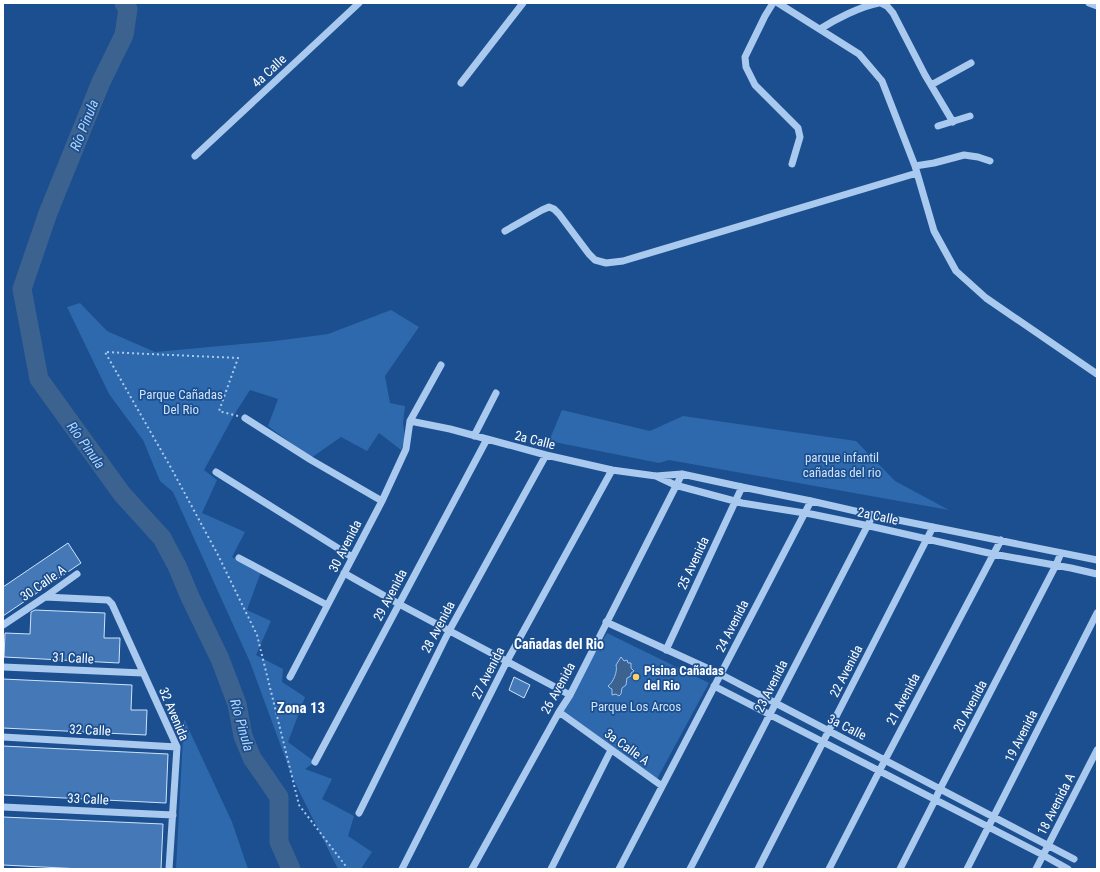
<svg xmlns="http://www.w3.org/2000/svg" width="1100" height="872" font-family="'Roboto Condensed',sans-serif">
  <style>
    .green { fill: #2e69ad }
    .water { fill: #3c6290; stroke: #9cc4f0 }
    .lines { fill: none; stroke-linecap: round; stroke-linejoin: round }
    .river { stroke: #3c6290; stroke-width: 19 }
    .building { fill: #4478b7; stroke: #cfe3fa }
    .path { stroke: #a9c9ee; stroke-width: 2; stroke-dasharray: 2 3; stroke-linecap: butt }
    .minor { stroke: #a9c9ee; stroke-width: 7 }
    .poi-dot { fill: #ffd166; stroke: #1b4f8f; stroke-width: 1.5 }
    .labels { text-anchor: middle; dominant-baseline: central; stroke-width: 3.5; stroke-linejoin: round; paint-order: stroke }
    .street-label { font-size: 13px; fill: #fff; stroke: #1b4f8f }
    .park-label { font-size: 13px; fill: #cfe3fa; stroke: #1b4f8f }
    .poi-label { font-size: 13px; font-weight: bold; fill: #fff; stroke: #1b4f8f; text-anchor: start }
    .water-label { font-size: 14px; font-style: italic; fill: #b5d3f5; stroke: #1b4f8f }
    .neighbourhood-label { font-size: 14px; font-weight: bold; fill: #fff; stroke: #1b4f8f }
    .quarter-label { font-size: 15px; font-weight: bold; fill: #fff; stroke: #1b4f8f }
  </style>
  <rect width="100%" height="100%" fill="#1b4f8f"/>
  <!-- green -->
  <path class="green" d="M80,303L107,331L155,352L275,341L328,334L391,310L419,327L385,376L390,403L405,406L403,423L405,439L401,450L379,433L367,451L341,437L311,458L268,426L278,399L250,390L234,415L204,470L217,480L202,513L245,532L232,557L261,572L247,610L271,621L256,655L283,669L282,682L305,697L288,742L315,762L305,769L332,779L322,799L354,816L348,836L372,852L361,869H338L293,779L250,662L173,492L160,481L143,440L109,394L67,307Z
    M562,410L650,431L683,416L856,441L895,481L949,510L669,460L659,463L549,441Z
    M607,633L709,683L657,779L609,753L560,712Z
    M184,719L232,822L248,869H176Z"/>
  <!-- water -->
  <path class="water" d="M621,657L624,661L627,660L628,663H631V668L634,671L631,673V676L627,678L626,685L622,688L621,694L619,696L616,694L612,695V689L610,688L608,686C613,683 618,671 616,665Z"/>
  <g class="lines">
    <!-- river -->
    <path class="river" d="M124,3L128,9L124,35L101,82L48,213L22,289L39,379L122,494L162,538L177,566L190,597L220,659L237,704L243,736L252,758L279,797V842L291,869"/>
  </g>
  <!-- building -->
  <path class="building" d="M68,543L81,563L3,616V587Z
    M35,610L105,613L104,638H120L119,663L4,657L5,633L30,634L31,612Z
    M514,677L530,685L524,698L509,690Z
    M3,679L132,685L131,710H147L146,735L3,728Z
    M3,746L168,754L166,803L3,795Z
    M3,817L163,824L161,869H82L3,865Z"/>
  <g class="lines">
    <!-- path -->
    <path class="path" d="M238,416L219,411L238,358L105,352L170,466L218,555L257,635L299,805L348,869"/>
    <!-- minor -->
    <path class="minor" d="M773,3L765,16L745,57L746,67L755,85L798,128L800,137L792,164
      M778,3L859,54L882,81L915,166L934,231L956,271L986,298L1097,374
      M881,3L887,6L893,13L925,75L953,122
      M1089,3L1097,6
      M820,29C834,20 861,6 879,3
      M461,83L523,3
      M931,85L971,63
      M938,126L970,116
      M195,156L359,3
      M915,166L934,163L964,155L978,157L990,161
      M505,231L542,210L549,207L554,209L559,214L589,254L595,260L606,263L623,261L917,173
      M245,418L311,460L382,501
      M410,421L450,429L546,455L612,470L656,476L682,474L742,487L811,501L873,515L1097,560
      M474,436L496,393
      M216,472L352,557
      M656,476L675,485L742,503L811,514L874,527L993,554L1071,568L1097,574
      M239,558L327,605
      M344,573L399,604L570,695
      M45,597L108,600L112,604L177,747L169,869
      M606,622L720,674L1074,859
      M3,625L45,597L77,574
      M666,650L742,487
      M3,667L143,673
      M290,677L382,501L406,449L410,421L441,365
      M714,686L1043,855L1068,869
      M559,712L662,786
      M3,737L177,747
      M315,762L487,439
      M3,807L173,815
      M359,813L449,631L546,455
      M402,869L507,661L612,470
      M472,869L559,712L570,695L682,474
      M551,869L611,750
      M619,869L811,501
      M690,869L873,515
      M758,869L933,527
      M829,869L885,760L1001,540
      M900,869L935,800L940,789L1056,565L1061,553
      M967,869L1097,613
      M1036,869L1097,750"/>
  </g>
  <!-- markers -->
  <circle class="poi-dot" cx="636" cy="677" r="4"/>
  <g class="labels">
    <!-- street labels -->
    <g class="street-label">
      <text transform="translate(269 71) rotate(-43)">4a Calle</text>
      <text transform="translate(535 440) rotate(14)">2a Calle</text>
      <text transform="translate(878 516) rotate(12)">2a Calle</text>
      <text transform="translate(345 546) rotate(-63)">30 Avenida</text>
      <text transform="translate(693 563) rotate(-65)">25 Avenida</text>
      <text transform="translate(43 583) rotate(-35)">30 Calle A</text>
      <text transform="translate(390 595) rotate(-62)">29 Avenida</text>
      <text transform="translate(732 626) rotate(-63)">24 Avenida</text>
      <text transform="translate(438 627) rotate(-62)">28 Avenida</text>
      <text transform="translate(73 658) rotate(3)">31 Calle</text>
      <text transform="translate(846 671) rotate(-63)">22 Avenida</text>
      <text transform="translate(488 673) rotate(-63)">27 Avenida</text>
      <text transform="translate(771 686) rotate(-63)">23 Avenida</text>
      <text transform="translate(558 688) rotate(-61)">26 Avenida</text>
      <text transform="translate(903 699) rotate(-62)">21 Avenida</text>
      <text transform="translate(970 706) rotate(-62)">20 Avenida</text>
      <text transform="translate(174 714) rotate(67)">32 Avenida</text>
      <text transform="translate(847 727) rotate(27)">3a Calle</text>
      <text transform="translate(90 730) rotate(3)">32 Calle</text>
      <text transform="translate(1021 736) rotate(-63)">19 Avenida</text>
      <text transform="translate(627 747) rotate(36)">3a Calle A</text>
      <text transform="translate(88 799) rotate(3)">33 Calle</text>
      <text transform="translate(1056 804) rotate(-63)">18 Avenida A</text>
    </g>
    <!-- park labels -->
    <g class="park-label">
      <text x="181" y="394">Parque Cañadas<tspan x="181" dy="15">Del Rio</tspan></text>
      <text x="842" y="457">parque infantil<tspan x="842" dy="15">cañadas del rio</tspan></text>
      <text x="636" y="706">Parque Los Arcos</text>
    </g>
    <!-- poi labels -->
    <g class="poi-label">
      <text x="644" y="670">Pisina Cañadas<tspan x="644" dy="15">del Rio</tspan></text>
    </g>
    <!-- water labels -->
    <g class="water-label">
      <text transform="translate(84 125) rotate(-68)">Río Pinula</text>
      <text transform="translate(86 445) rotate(54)">Río Pinula</text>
      <text transform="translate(242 725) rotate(74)">Río Pinula</text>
    </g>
    <!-- neighbourhood labels -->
    <g class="neighbourhood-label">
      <text x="559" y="644">Cañadas del Rio</text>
    </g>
    <!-- quarter labels -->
    <g class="quarter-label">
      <text x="301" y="708">Zona 13</text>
    </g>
  </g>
  <!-- border -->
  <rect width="1100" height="872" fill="none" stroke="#ffffff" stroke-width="8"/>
</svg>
